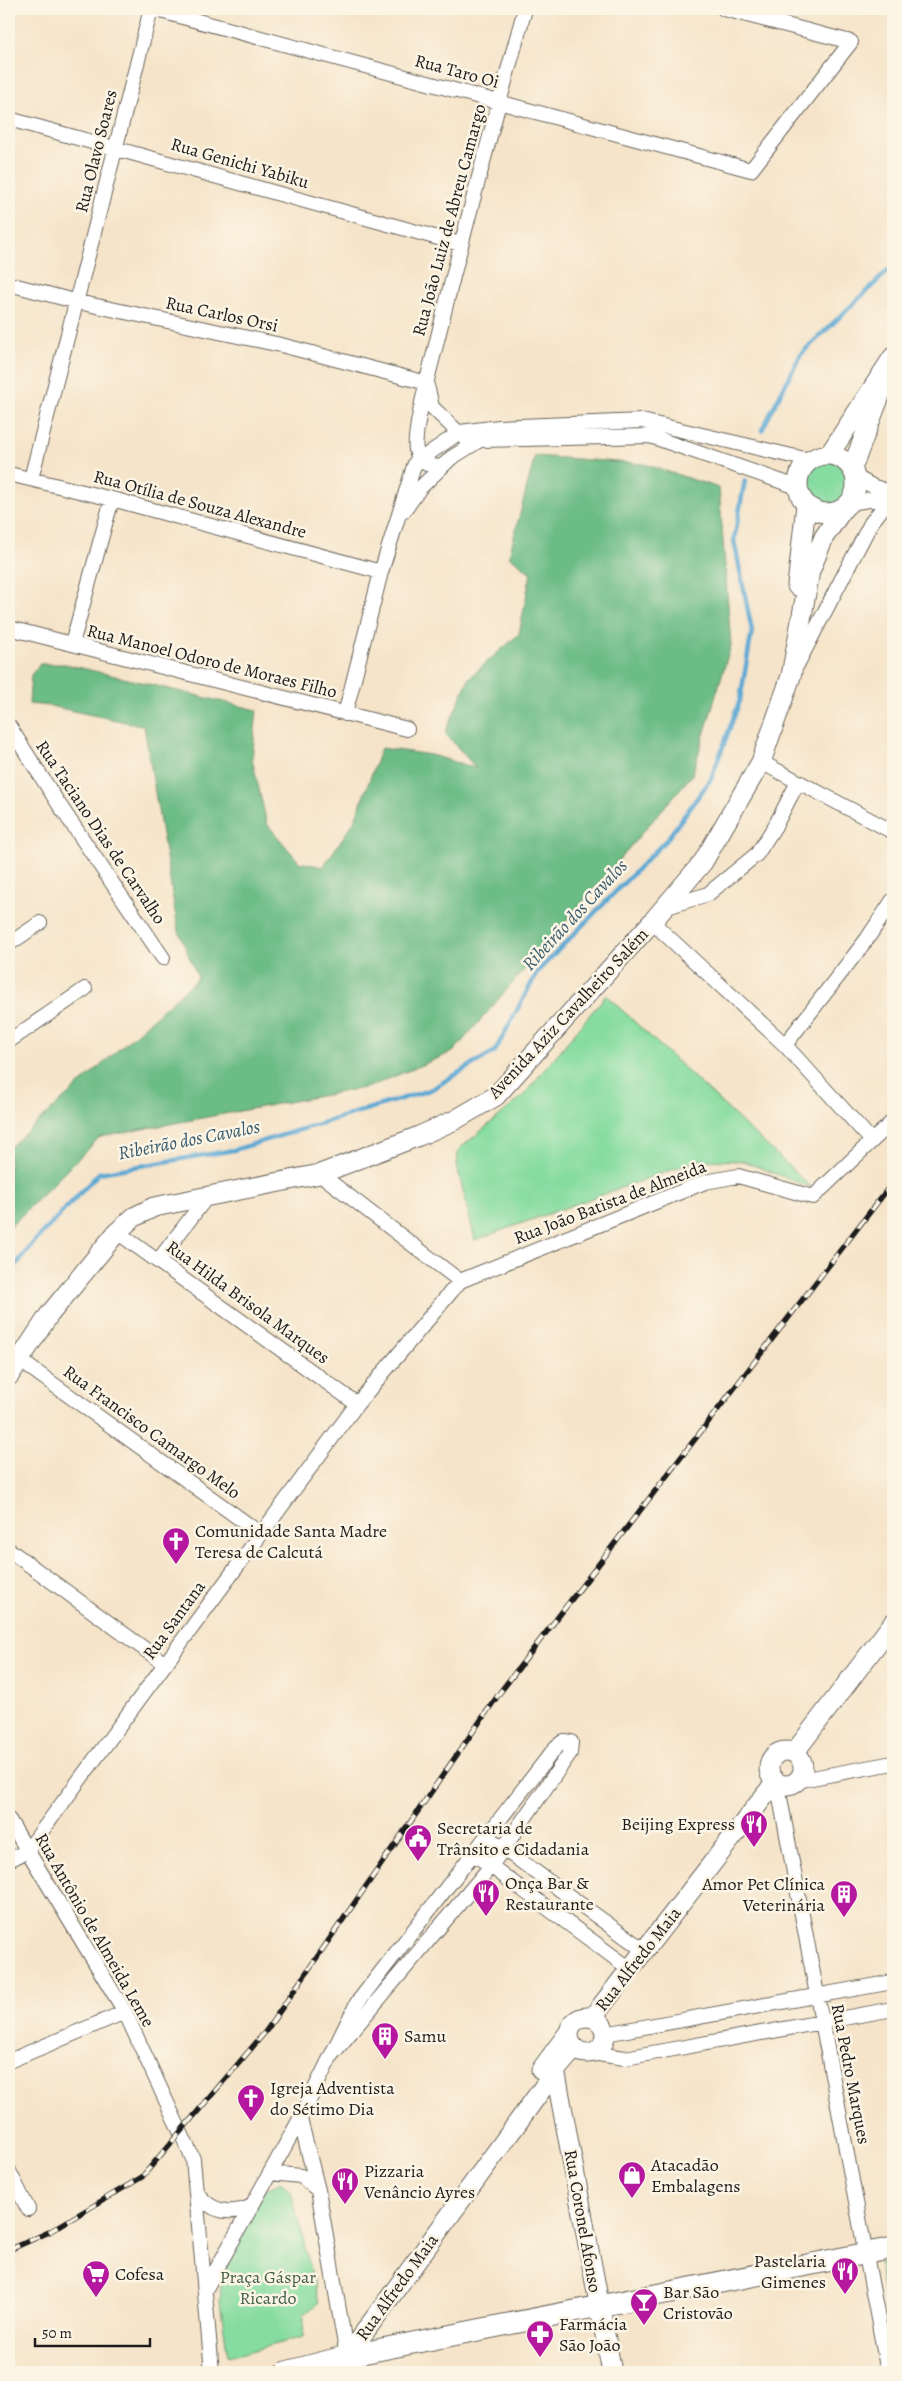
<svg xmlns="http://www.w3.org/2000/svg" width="902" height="2381" font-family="Alegreya,serif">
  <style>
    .green { fill: #86dca0; stroke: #517c5e }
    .forest { fill: #6cbc86; stroke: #446c51 }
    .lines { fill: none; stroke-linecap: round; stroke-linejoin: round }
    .stream { stroke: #5aa8d4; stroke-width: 4.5 }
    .minor-casing { stroke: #686259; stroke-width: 16 }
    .secondary-casing { stroke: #686259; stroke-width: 21 }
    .primary-casing { stroke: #686259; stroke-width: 23 }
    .minor { stroke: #fff; stroke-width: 14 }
    .secondary { stroke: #fff; stroke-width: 19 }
    .primary { stroke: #fff; stroke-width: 21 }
    .rail-casing { stroke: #1c1c1c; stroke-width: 5.5 }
    .rail { stroke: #fcf5e5; stroke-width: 4; stroke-dasharray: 11; stroke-linecap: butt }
    .labels { text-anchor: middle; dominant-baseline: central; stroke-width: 5; stroke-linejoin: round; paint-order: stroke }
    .street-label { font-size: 18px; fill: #1c1c1c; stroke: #fcf5e5 }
    .poi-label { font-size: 18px; fill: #1c1c1c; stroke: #fcf5e5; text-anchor: start }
    .park-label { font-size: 18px; fill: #415f4a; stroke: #fcf5e5 }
    .water-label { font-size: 19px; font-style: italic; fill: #385b6f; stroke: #fcf5e5 }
  </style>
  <rect width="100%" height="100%" fill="#fcf5e5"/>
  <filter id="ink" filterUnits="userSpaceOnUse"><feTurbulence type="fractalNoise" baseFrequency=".02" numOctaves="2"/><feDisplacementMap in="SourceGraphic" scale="10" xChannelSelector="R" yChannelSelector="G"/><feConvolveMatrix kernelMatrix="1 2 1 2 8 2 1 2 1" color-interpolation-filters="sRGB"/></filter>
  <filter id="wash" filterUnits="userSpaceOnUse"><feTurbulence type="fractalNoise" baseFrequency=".0096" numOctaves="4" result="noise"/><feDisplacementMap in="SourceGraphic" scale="20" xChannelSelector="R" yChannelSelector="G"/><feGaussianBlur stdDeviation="1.12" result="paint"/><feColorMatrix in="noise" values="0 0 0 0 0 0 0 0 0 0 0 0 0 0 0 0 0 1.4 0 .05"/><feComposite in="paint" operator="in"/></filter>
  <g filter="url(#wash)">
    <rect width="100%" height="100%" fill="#f5e4c9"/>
    <!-- green -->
    <path class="green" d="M804 484a23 23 0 1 1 46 0a23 23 0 1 1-46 0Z
      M606,995L812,1188L743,1161L699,1160L475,1240L457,1166L458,1150L522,1097Z
      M281,2182L292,2195L319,2302L304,2315L303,2337L228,2357L220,2301L225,2260L264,2190Z
      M893,2260V2361L879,2263Z"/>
    <!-- forest -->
    <path class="forest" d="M535,456L644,464L719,488L731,645L692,775L453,1052L369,1087L100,1137L9,1228V1148L198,978L178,929L144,726L50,706L29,704L31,675L40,664H65L257,710L252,759L267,824L299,862L323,867L355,820L381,748L431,755L476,768L445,733L469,678L519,634L531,573L509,556Z"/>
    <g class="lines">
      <!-- stream -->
      <path class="stream" d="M762,430L801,354L893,266
        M9,1274L34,1242L99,1173L234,1150L430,1090L495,1051L538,971L667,839L711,779L740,700L752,631L734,540L745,480"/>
    </g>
  </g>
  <g filter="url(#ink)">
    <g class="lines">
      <!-- minor casing -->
      <g class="minor-casing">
        <path id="minor" d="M153,9L751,170L851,42L724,9
          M9,119L460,244
          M9,284L78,302L281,345L427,383
          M428,389L432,407L464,438
          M441,467C428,466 419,463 416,450C413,434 429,372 434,353C462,238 493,123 525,9
          M9,474L112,499L381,572
          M856,477L874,487L893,493
          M31,479L151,9
          M850,503L893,496
          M404,511L420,488L451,458L480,440L650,436L797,487
          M9,628L407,729
          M72,644L112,499
          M797,665L871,523L891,497
          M345,714L381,572L415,463L460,432L499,427L642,421L809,460
          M9,726L58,803L163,958
          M761,762L893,832
          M664,908L708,894L757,854L775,826L798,782
          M652,922L785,1045L872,1141
          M9,944L40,923
          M9,1041L85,989
          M785,1045L867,939L893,900
          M320,1174L460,1281
          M117,1232L357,1404
          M158,1261L206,1198
          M21,1361L261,1534
          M9,1550L165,1664
          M796,1781L893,1763
          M777,1782L888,2372
          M9,1820L125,2012L193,2159L212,2372
          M486,1836L645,1951
          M473,1853L630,1969
          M9,1860L27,1851L357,1404L460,1281L705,1182L738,1176L813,1197L893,1121
          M605,2034L893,1982
          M591,2053L625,2058L893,2009
          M9,2061L125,2012
          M300,2119L318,2190L347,2356
          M9,2171L28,2209
          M270,2173L301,2176L318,2190
          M197,2193C211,2212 230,2216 252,2206
          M205,2290L300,2119L357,2003L556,1747L564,1741L571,1742L570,1753L491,1866L335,2051"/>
      </g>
      <!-- secondary casing -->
      <g class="secondary-casing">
        <path id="secondary" d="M798 484a29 29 0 1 1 58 0a29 29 0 1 1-58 0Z
          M829,455L893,357
          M852,468L883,388
          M797,586L806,505
          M9,1376L49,1315L117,1232L134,1217L154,1207L320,1174L419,1136L455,1120L496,1096L652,922L703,862L761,762L791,676L810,571L824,537L843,509
          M769 1768a17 17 0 1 1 34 0a17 17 0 1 1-34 0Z
          M794,1753L893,1623
          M569 2035a18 18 0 1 1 36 0a18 18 0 1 1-36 0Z
          M592,2018L776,1781
          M554,2064L612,2372
          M541,2070L569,2032
          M349,2372L347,2356L556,2070L574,2049"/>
      </g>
      <!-- primary casing -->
      <g class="primary-casing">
        <path id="primary" d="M286,2372L347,2356L893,2248"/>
      </g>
      <!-- minor -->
      <use href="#minor" class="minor"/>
      <!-- secondary -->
      <use href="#secondary" class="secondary"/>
      <!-- primary -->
      <use href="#primary" class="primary"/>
      <!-- rail casing -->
      <g class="rail-casing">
        <path id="rail" d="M9,2250L49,2232L142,2177L266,2031L501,1691L893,1182"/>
      </g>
      <!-- rail -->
      <use href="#rail" class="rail"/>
    </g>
  </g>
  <!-- icons -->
  <defs>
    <g id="church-pin" transform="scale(1.4375)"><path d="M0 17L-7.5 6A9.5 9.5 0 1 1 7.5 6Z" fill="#b5179e" stroke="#fcf5e5"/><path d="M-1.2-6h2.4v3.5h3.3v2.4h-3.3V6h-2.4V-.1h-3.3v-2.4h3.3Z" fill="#fff"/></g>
    <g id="restaurant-pin" transform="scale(1.4375)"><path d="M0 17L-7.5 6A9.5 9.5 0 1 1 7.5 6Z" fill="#b5179e" stroke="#fcf5e5"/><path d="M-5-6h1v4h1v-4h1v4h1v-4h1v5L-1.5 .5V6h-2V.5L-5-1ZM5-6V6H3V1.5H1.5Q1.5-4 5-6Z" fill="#fff"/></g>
    <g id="civic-pin" transform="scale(1.4375)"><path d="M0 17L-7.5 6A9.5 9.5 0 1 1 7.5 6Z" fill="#b5179e" stroke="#fcf5e5"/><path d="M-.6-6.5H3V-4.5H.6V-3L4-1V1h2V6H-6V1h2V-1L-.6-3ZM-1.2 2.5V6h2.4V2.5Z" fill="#fff"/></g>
    <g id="building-pin" transform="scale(1.4375)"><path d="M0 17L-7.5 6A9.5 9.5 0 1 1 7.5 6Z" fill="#b5179e" stroke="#fcf5e5"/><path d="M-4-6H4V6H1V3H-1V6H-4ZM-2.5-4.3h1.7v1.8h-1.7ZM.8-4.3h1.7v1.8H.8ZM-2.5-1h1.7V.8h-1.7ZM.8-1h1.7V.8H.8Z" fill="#fff"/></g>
    <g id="shop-pin" transform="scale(1.4375)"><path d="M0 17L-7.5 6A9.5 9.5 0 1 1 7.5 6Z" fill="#b5179e" stroke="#fcf5e5"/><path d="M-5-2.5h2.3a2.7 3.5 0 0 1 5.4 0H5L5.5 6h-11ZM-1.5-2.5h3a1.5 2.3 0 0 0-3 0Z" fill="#fff"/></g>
    <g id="supermarket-pin" transform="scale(1.4375)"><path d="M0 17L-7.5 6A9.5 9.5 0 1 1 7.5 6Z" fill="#b5179e" stroke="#fcf5e5"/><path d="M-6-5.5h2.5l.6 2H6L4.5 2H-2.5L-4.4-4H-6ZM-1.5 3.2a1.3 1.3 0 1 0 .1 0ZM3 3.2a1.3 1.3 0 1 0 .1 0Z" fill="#fff"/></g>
    <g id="bar-pin" transform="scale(1.4375)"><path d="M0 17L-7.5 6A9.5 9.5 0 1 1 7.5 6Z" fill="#b5179e" stroke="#fcf5e5"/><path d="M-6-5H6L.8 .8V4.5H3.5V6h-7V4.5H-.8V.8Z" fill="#fff"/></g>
    <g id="pharmacy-pin" transform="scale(1.4375)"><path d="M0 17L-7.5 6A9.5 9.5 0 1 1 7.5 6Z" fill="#b5179e" stroke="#fcf5e5"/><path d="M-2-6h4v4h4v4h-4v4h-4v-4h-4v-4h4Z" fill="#fff"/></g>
  </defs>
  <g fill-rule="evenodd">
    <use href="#church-pin" x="176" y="1541"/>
    <use href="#restaurant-pin" x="754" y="1824"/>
    <use href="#civic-pin" x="418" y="1838"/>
    <use href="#restaurant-pin" x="486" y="1893"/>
    <use href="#building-pin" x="844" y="1894"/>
    <use href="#building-pin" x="385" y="2036"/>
    <use href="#church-pin" x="251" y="2098"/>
    <use href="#shop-pin" x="632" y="2175"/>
    <use href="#restaurant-pin" x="345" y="2181"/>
    <use href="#restaurant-pin" x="845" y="2271"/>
    <use href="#supermarket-pin" x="96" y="2274"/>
    <use href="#bar-pin" x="644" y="2302"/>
    <use href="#pharmacy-pin" x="540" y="2334"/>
  </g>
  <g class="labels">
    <!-- street labels -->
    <g class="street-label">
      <text transform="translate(457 71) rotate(15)">Rua Taro Oi</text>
      <text transform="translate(96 151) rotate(-76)">Rua Olavo Soares</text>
      <text transform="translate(240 163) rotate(16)">Rua Genichi Yabiku</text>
      <text transform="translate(449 220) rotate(-75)">Rua João Luiz de Abreu Camargo</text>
      <text transform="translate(222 314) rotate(12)">Rua Carlos Orsi</text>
      <text transform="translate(200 504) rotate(15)">Rua Otília de Souza Alexandre</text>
      <text transform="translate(212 661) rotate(14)">Rua Manoel Odoro de Moraes Filho</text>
      <text transform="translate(101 832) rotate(56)">Rua Taciano Dias de Carvalho</text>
      <text transform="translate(568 1013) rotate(-47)">Avenida Aziz Cavalheiro Salém</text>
      <text transform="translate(610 1202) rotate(-21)">Rua João Batista de Almeida</text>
      <text transform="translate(248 1302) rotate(36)">Rua Hilda Brisola Marques</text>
      <text transform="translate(152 1432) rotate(36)">Rua Francisco Camargo Melo</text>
      <text transform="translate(174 1620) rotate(-54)">Rua Santana</text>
      <text transform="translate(95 1930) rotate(60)">Rua Antônio de Almeida Leme</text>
      <text transform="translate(638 1959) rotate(-52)">Rua Alfredo Maia</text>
      <text transform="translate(851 2074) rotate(79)">Rua Pedro Marques</text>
      <text transform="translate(583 2221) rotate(80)">Rua Coronel Afonso</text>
      <text transform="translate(397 2287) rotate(-54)">Rua Alfredo Maia</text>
    </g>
    <!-- poi labels -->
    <g class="poi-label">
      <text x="195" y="1531">Comunidade Santa Madre<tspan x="195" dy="21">Teresa de Calcutá</tspan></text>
      <text x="735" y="1824" text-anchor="end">Beijing Express</text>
      <text x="437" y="1828">Secretaria de<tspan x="437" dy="21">Trânsito e Cidadania</tspan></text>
      <text x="505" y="1883">Onça Bar &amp;<tspan x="505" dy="21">Restaurante</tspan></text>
      <text x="825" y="1884" text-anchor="end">Amor Pet Clínica<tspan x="825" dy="21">Veterinária</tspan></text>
      <text x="404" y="2036">Samu</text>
      <text x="270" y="2088">Igreja Adventista<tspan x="270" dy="21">do Sétimo Dia</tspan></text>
      <text x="651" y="2165">Atacadão<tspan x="651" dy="21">Embalagens</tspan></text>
      <text x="364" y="2171">Pizzaria<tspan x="364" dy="21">Venâncio Ayres</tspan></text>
      <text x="826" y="2261" text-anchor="end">Pastelaria<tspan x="826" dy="21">Gimenes</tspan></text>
      <text x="115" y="2274">Cofesa</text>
      <text x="663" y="2292">Bar São<tspan x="663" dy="21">Cristovão</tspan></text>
      <text x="559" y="2324">Farmácia<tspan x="559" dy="21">São João</tspan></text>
    </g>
    <!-- park labels -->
    <g class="park-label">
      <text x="268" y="2277">Praça Gáspar<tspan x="268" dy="21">Ricardo</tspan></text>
    </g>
    <!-- water labels -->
    <g class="water-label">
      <text transform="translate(575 915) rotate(-47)">Ribeirão dos Cavalos</text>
      <text transform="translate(189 1140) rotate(-11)">Ribeirão dos Cavalos</text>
    </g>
  </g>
  <!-- margin -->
  <rect width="902" height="2381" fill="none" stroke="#fcf5e5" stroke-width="30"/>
  <!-- scale -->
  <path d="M35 2338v8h115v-8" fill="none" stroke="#1c1c1c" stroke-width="2.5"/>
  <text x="42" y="2338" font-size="15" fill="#1c1c1c" stroke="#fcf5e5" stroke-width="4" paint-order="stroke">50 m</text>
</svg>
